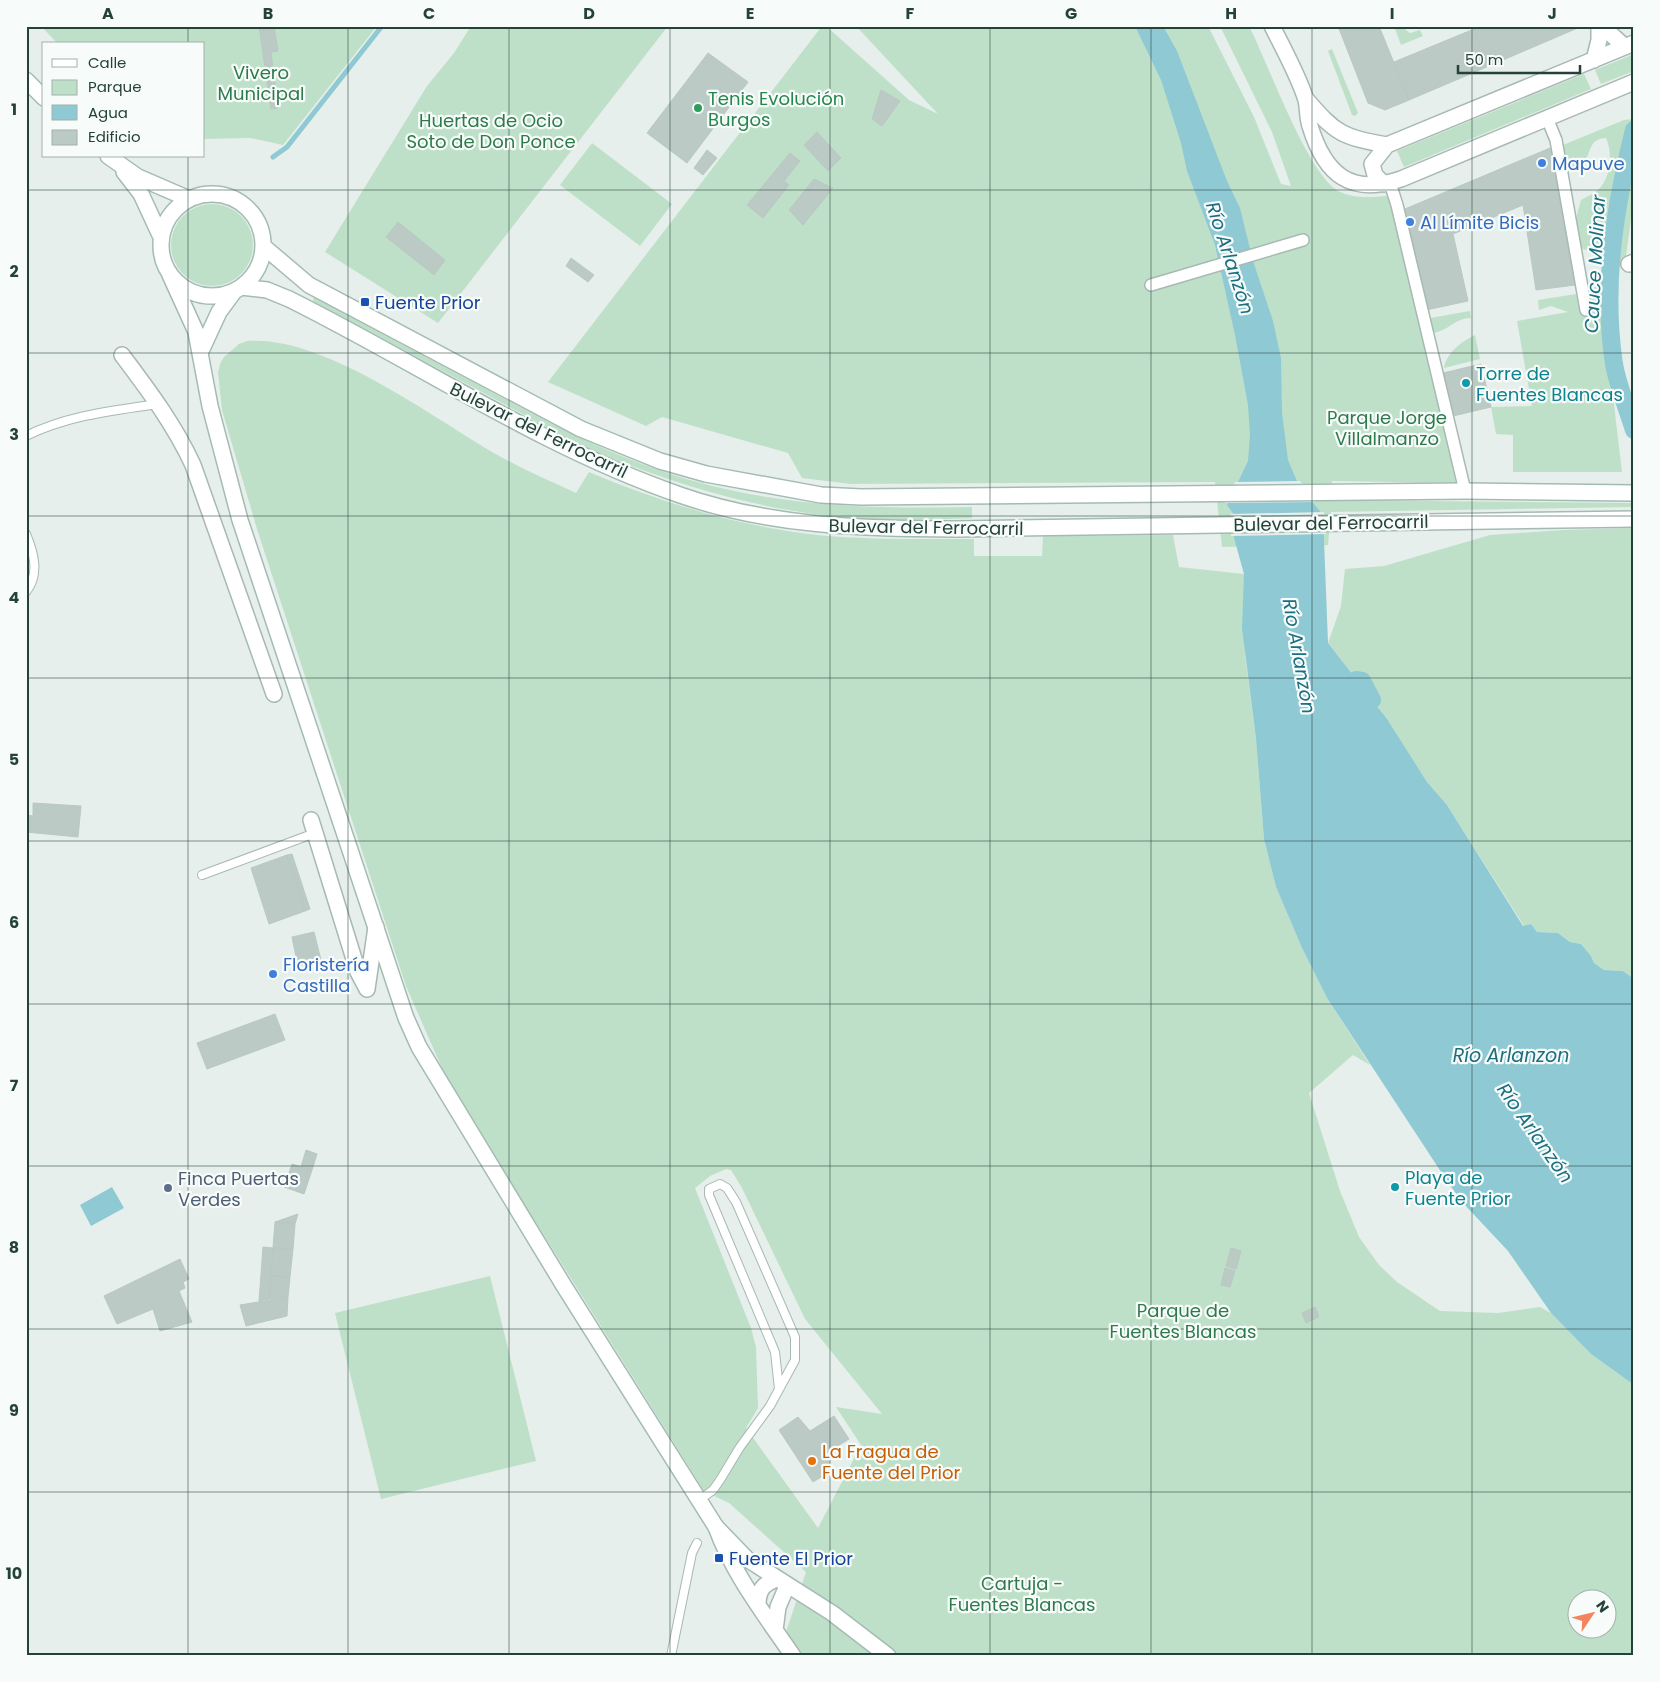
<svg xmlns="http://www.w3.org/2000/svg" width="1660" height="1682" font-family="Poppins,sans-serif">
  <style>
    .green { fill: #bfe0c8; fill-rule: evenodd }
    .water { fill: #8ec9d4 }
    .pier { fill: #e6efeb }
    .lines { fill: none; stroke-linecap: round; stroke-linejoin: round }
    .stream { stroke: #8ec9d4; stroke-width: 5 }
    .canal { stroke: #8ec9d4; stroke-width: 18 }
    .building { fill: #bbcac4; stroke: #b8c9c2 }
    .service-casing { stroke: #a8b8b2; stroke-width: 10 }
    .pedestrian-casing { stroke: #a8b8b2; stroke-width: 14 }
    .minor-casing { stroke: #a8b8b2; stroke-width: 18 }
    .tertiary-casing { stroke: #a8b8b2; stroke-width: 18 }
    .secondary-casing { stroke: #a4bbb3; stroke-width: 18 }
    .service { stroke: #fff; stroke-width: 8 }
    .pedestrian { stroke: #fff; stroke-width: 11 }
    .minor { stroke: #fff; stroke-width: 15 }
    .tertiary { stroke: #fff; stroke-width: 15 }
    .secondary { stroke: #fff; stroke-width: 15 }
    .grid { fill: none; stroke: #24423a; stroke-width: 1; stroke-opacity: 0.55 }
    .leisure-dot { fill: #2e9e5b; stroke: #f7fbf9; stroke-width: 2 }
    .shop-dot { fill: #3f7fe0; stroke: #f7fbf9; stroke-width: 2 }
    .transit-dot { fill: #1a4fb4; stroke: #f7fbf9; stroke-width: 2 }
    .culture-dot { fill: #0f9aa8; stroke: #f7fbf9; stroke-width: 2 }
    .service-dot { fill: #5c6f8a; stroke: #f7fbf9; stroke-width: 2 }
    .food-dot { fill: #e8710a; stroke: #f7fbf9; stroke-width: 2 }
    .labels { text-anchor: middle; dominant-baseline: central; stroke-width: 4.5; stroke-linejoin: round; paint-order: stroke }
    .park-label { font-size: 18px; fill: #2d7a4b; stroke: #f7fbf9 }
    .leisure-label { font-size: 18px; fill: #27864d; stroke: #f7fbf9; text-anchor: start }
    .shop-label { font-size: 18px; fill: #366cbe; stroke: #f7fbf9; text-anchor: start }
    .transit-label { font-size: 18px; fill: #164399; stroke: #f7fbf9; text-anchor: start }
    .culture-label { font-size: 18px; fill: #0d838f; stroke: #f7fbf9; text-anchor: start }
    .street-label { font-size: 18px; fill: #24423a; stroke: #f7fbf9 }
    .service-label { font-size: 18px; fill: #4e5e75; stroke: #f7fbf9; text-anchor: start }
    .food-label { font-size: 18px; fill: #c56008; stroke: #f7fbf9; text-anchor: start }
    .water-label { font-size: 19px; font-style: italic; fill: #1c6f80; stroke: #f7fbf9 }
    .neatline { fill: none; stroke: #24423a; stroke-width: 2 }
    .grid-label { font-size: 16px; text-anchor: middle; font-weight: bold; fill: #24423a }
  </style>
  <rect width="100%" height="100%" fill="#e6efeb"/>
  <!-- green -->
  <path class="green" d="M41,26H377L283,145L250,138L204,139V44H58Z
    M471,26H668L438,323L325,252L427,86L454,53Z
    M822,26H826L909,100L938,114L856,26H1208L1254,117L1281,184L1291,186L1272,132L1220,26H1249C1268,63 1307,173 1338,191C1354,199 1370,197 1387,196L1392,203L1456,483L1332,481L1331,500L1634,503V507L1331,512L1328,545L1222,547L1215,482L851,484L802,478L788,453L662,417L646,426L548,382Z
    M1394,26H1401L1410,33L1420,30L1423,36L1401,45Z
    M1332,49L1358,113L1355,116L1352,115L1328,51Z
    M1634,54V71L1601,84L1595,70Z
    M1584,74L1591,89L1404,167L1397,151Z
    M1634,119V125H1629C1620,160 1609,197 1606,233C1601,313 1613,393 1622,472H1513V435L1496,434L1491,407L1532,406L1517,321L1568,312L1551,306L1539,310L1538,300L1576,294L1579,310L1593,309L1591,291L1601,276L1602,260L1597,254L1581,248L1576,218L1581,200C1586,197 1593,194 1598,190C1611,178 1613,153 1606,138C1581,139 1598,166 1568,168L1563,145L1624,120Z
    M592,143L672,204L640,246L560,185Z
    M1634,152V197L1625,263H1616L1620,213Z
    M171 245a41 41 0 1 1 82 0a41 41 0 1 1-82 0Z
    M314,297C370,327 425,357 481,386C550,424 618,460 694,481C785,507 879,509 972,507V518C941,519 909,521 877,520C773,515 673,486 578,444L313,301Z
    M1470,311L1471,318C1455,318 1448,331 1433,333L1430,318Z
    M1475,335L1480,359L1444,368C1447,352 1461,342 1475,335Z
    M247,341C323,335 429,415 494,453C520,468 548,480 576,493L589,472C662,503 738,526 817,535C869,540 922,539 974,539V556H1042L1043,536L1173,535L1179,567L1244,574L1245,655L1256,739L1264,839L1276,887L1302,948L1327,998L1370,1065L1353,1055L1309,1093L1340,1191L1359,1237L1379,1265L1397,1282L1440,1311L1498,1313L1540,1307L1551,1313L1591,1354L1634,1385V1656H778L806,1572L729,1503L704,1491L448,1082L406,986L257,529L222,410L218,373L220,364L224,357L239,344ZM726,1169L731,1170L742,1188L805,1319L882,1414L836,1407L861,1445L818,1528L746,1428L758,1408L756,1347L751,1328L695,1188L710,1176ZM1578,1600H1608V1630H1578Z
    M1634,528V979L1623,971L1604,970L1594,963L1591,956L1581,944L1570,942L1558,933L1537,932L1531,924L1524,926L1447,805L1427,782L1362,682L1356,680L1328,643L1341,606L1345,569L1384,566L1490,535L1562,530Z
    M490,1276L536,1461L381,1499L335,1313Z"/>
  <!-- water -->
  <path class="water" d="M1135,26H1163L1177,51L1227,181L1240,208L1253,261L1273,321L1281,358L1282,413L1288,460L1299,486L1323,515L1328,643L1387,719L1427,782L1447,805L1523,926L1531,924L1537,932L1558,933L1570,942L1581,944L1591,956L1594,963L1604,970L1623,971L1634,979V1385L1591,1354L1551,1313L1508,1251L1464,1204L1449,1184L1327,998L1302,948L1276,887L1264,839L1256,739L1242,628L1244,574L1234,538L1235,516L1227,505L1248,461L1250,435L1248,405L1235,335L1215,245L1187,171L1181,143L1161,80Z
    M112,1187L124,1208L91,1226L80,1205Z"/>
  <!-- pier -->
  <path class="pier" d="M1300,481L1316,502L1225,503L1235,482Z
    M1324,512L1326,534L1231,536L1232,517L1230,514Z"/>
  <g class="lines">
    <!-- stream -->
    <path class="stream" d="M273,157L287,147L382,26"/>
    <!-- canal -->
    <path class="canal" d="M1634,130C1615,206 1602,285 1614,364C1618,386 1627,408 1634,430
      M1356,680L1362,681L1372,700"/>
  </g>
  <!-- building -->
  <path class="building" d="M259,26H274L278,51L271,52L278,108L271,109Z
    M1338,26H1379L1409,100L1385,110L1368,103Z
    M1481,26H1579L1580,27L1489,66L1474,29Z
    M1474,29L1489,66L1409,100L1394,62Z
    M708,53L748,82L687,163L647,133Z
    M881,90L900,101L882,126L872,119Z
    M817,132L841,158L828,171L804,145Z
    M1550,148L1575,285L1536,290L1523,205L1453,234L1468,301L1426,310L1403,211L1405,209Z
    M707,150L717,158L703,175L694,168Z
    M790,153L800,161L784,181L789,185L763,218L747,205Z
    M814,179L833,188L803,225L789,210Z
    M398,222L445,260L434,275L386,237Z
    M571,258L594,275L588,282L566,266Z
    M1481,364L1491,407L1453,416L1443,373Z
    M33,803L81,806L78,837L26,832V815L33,816Z
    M292,854L310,909L305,911L287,855Z
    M287,855L305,911L269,924L251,868Z
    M314,932L321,960L298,966L292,937Z
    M275,1014L285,1040L207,1069L197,1043Z
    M306,1150L317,1154L312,1170L301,1167Z
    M292,1164L312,1170L304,1194L284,1187Z
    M298,1214L295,1224L275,1222Z
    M275,1222L295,1224L293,1249L273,1248Z
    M263,1247L273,1248L269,1299L259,1301Z
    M273,1248L293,1249L290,1277L271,1276Z
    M1231,1248L1241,1251L1236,1269L1226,1266Z
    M180,1259L189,1279L183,1282L185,1288L179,1291L192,1322L160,1331L153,1309L117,1324L104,1296Z
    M1225,1268L1235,1271L1230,1287L1221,1285Z
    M271,1276L290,1277L288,1297L269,1299Z
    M288,1297L287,1316L246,1326L240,1305Z
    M1315,1307L1319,1317L1306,1323L1302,1313Z
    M834,1416L849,1439L825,1454L830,1463L827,1465L831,1471L813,1482L779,1430L798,1417L810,1431Z"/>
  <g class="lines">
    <!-- service casing -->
    <g class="service-casing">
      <path id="service" d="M26,436C69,415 112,411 157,404
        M26,534C34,553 40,574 26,592
        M202,875L315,833
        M698,1501L713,1490L720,1480L740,1447L770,1406L795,1360V1337L736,1202L727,1188L720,1184L709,1189V1195L775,1352L779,1389
        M671,1656L692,1553L697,1543"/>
    </g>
    <!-- pedestrian casing -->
    <g class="pedestrian-casing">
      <path id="pedestrian" d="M1547,118L1556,140L1586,310
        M1390,183L1397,205L1465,491
        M1151,285L1303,240"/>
    </g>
    <!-- minor casing -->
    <g class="minor-casing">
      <path id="minor" d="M1272,26C1283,48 1299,77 1306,100C1308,108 1307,118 1310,126C1325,175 1351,196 1401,179L1634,82
        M1602,26L1625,47
        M1594,60L1599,40V26
        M1306,99C1336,134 1342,137 1387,145
        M1384,184L1375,175L1372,164L1387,145L1634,43
        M1629,264L1634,262
        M122,355C149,391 174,424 193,465L274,694
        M311,820L358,972L367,989
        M367,989L376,927"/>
    </g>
    <!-- tertiary casing -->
    <g class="tertiary-casing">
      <path id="tertiary" d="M716,1527C733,1574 765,1615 793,1656
        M758,1605C758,1590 763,1584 777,1579
        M775,1630L778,1607L787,1586"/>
    </g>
    <!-- secondary casing -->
    <g class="secondary-casing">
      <path id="secondary" d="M26,80L44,98
        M108,156L138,177L189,199
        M124,172L141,194L160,235
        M161 245a51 51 0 1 1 102 0a51 51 0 1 1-102 0Z
        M263,246L309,285L581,429L660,461L706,474L821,495L861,497L1465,491L1634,493
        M170,275L196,332L210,406L240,520L406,1018L419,1047L564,1286L716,1527L747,1559L832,1613L888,1656
        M241,287L267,290L289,299C420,364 541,447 680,495C769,526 863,529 956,529L1634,519
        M201,351L219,312L233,293"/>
    </g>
    <!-- service -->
    <use href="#service" class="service"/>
    <!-- pedestrian -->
    <use href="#pedestrian" class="pedestrian"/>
    <!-- minor -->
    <use href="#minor" class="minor"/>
    <!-- tertiary -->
    <use href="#tertiary" class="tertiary"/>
    <!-- secondary -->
    <use href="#secondary" class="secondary"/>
  </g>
  <!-- grid -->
  <path class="grid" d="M188,26V44M348,26V1656M509,26V1656M670,26V1656M830,26V1656M990,26V1656M1151,26V1656M1312,26V1656M1472,26V1656M188,156V1656M26,190H1634M26,353H1634M26,516H1634M26,678H1634M26,841H1634M26,1004H1634M26,1166H1634M26,1329H1634M26,1492H1634"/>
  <!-- markers -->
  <circle class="leisure-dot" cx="698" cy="108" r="5"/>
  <g class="shop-dot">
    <circle cx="1542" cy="163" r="5"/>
    <circle cx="1410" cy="222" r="5"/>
    <circle cx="273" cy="974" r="5"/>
  </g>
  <g class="transit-dot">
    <rect x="360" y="297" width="10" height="10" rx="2.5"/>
    <rect x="714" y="1553" width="10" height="10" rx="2.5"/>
  </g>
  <g class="culture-dot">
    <circle cx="1466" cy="383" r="5"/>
    <circle cx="1395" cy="1187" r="5"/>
  </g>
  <circle class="service-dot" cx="168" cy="1188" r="5"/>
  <circle class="food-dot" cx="812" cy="1461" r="5"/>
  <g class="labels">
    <!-- park labels -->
    <g class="park-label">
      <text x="261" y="72">Vivero<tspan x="261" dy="21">Municipal</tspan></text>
      <text x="491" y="120">Huertas de Ocio<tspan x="491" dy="21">Soto de Don Ponce</tspan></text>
      <text x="1387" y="417">Parque Jorge<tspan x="1387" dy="21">Villalmanzo</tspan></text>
      <text x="1183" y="1310">Parque de<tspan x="1183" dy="21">Fuentes Blancas</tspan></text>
      <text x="1022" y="1583">Cartuja -<tspan x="1022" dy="21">Fuentes Blancas</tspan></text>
    </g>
    <!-- leisure labels -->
    <g class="leisure-label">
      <text x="708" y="98">Tenis Evolución<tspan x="708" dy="21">Burgos</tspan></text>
    </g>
    <!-- shop labels -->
    <g class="shop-label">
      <text x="1552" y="163">Mapuve</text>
      <text x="1420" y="222">Al Límite Bicis</text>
      <text x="283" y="964">Floristería<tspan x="283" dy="21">Castilla</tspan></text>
    </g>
    <!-- transit labels -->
    <g class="transit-label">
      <text x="375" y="302">Fuente Prior</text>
      <text x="729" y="1558">Fuente El Prior</text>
    </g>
    <!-- culture labels -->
    <g class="culture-label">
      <text x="1476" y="373">Torre de<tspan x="1476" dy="21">Fuentes Blancas</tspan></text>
      <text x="1405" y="1177">Playa de<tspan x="1405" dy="21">Fuente Prior</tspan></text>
    </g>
    <!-- street labels -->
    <g class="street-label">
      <text transform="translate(539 430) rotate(26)">Bulevar del Ferrocarril</text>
      <text transform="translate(1331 523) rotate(-1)">Bulevar del Ferrocarril</text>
      <text transform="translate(926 527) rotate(1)">Bulevar del Ferrocarril</text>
    </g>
    <!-- service labels -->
    <g class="service-label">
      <text x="178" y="1178">Finca Puertas<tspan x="178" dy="21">Verdes</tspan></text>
    </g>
    <!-- food labels -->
    <g class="food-label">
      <text x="822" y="1451">La Fragua de<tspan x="822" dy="21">Fuente del Prior</tspan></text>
    </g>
    <!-- water labels -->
    <g class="water-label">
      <text transform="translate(1230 258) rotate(72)">Río Arlanzón</text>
      <text transform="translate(1595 264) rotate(-87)">Cauce Molinar</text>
      <text transform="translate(1299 656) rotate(80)">Río Arlanzón</text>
      <text x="1511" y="1055">Río Arlanzon</text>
      <text transform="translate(1535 1133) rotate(55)">Río Arlanzón</text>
    </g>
  </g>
  <!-- border -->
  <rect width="1660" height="1682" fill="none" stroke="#f7fbf9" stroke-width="55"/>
  <!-- legend -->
  <rect x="42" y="42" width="162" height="115" fill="#f7fbf9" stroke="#a3b1ad"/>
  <rect x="52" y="59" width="25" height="8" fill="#ffffff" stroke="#a3b1ad"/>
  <text x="88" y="68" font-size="15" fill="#24423a">Calle</text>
  <rect x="52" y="80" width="25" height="15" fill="#bfe0c8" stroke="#a3b1ad"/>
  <text x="88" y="92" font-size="15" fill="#24423a">Parque</text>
  <rect x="52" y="105" width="25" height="15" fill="#8ec9d4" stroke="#a3b1ad"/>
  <text x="88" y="118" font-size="15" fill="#24423a">Agua</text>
  <rect x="52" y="130" width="25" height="15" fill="#bbcac4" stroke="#a3b1ad"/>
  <text x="88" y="142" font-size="15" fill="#24423a">Edificio</text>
  <!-- north arrow -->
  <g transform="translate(1592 1614) rotate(55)"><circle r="24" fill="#f7fbf9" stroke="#a3b1ad"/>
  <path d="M0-4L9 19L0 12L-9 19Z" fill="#f4845f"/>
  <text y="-8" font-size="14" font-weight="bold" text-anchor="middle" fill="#24423a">N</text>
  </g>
  <!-- scale -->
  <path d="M1458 65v8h122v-8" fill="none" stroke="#24423a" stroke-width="2.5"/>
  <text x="1465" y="65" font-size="15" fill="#24423a" stroke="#f7fbf9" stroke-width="4" paint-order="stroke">50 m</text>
  <rect x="28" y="28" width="1604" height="1626" class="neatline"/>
  <g class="grid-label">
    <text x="108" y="19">A</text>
    <text x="268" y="19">B</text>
    <text x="429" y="19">C</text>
    <text x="589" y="19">D</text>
    <text x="750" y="19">E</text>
    <text x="910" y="19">F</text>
    <text x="1071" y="19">G</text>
    <text x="1231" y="19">H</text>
    <text x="1392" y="19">I</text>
    <text x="1552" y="19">J</text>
    <text x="14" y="115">1</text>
    <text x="14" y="277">2</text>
    <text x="14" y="440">3</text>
    <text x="14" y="603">4</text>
    <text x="14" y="765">5</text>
    <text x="14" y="928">6</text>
    <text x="14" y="1091">7</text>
    <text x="14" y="1253">8</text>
    <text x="14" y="1416">9</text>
    <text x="14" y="1579">10</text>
  </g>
</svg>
